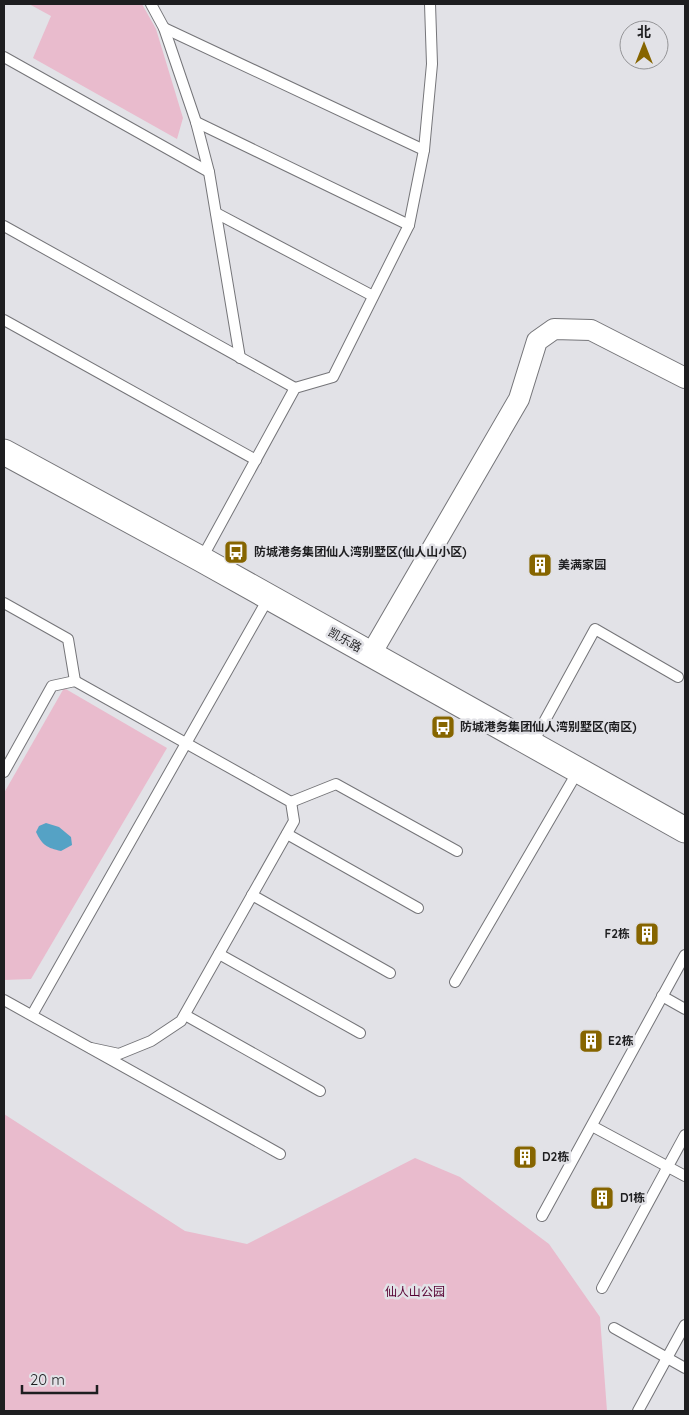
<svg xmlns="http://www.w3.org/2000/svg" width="689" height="1415" font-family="Quicksand,'Noto Sans SC',sans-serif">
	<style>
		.green { fill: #e9bbcd }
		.water { fill: #55a2c5 }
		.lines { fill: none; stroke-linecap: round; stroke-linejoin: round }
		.service-casing { stroke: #757579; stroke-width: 12 }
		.minor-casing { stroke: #757579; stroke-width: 22 }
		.tertiary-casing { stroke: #757579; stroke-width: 27 }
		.service { stroke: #fff; stroke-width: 10 }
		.minor { stroke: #fff; stroke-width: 20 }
		.tertiary { stroke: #fff; stroke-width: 25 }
		.labels { text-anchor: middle; stroke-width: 5; stroke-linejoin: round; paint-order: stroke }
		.poi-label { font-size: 12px; font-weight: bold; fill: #1e1e20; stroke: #e2e2e7; text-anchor: start }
		.street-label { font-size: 12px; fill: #1e1e20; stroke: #e2e2e7 }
		.park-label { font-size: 12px; fill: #560132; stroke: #e2e2e7 }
	</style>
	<rect width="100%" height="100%" fill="#e2e2e7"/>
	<g class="green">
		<polygon points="29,4 142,4 156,29 183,118 177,139 33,58 51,16"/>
		<polygon points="64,688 167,748 31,979 4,980 4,793"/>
		<polygon points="4,1114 185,1231 247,1244 415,1158 460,1177 549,1244 600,1317 607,1411 4,1411"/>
	</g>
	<path class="water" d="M46,823L59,827L71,837L72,845L61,851C47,848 42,845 36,832L39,826Z"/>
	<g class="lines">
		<g class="service-casing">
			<g id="service">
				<polyline points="151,4 164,28 196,122 209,172 240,358"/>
				<polyline points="164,28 424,150"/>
				<polyline points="4,57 209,172"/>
				<polyline points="196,122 409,225"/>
				<polyline points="216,213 373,296"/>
				<polyline points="4,226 295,388"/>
				<polyline points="4,320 256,460"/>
				<polyline points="202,558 295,388 333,377 409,225 424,150 432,64 430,4"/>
				<polyline points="4,603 68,639 75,681"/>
				<polyline points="532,744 595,629 678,677"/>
				<polyline points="4,772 52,686 75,681 291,802 294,821 181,1021 151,1041 119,1054 91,1048"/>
				<polyline points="291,802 336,784 457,851"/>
				<polyline points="287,834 418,908"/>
				<polyline points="252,895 390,973"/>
				<polyline points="219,954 360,1033"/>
				<polyline points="455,982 578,771"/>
				<polyline points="662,996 685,1009"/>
				<polyline points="4,1000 280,1154"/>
				<polyline points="32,1015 269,597"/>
				<polyline points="185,1015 320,1091"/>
				<polyline points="592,1126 685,1176"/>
				<polyline points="542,1216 685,955"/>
				<polyline points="602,1288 685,1135"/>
				<polyline points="614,1328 685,1368"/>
				<polyline points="638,1411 685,1325"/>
			</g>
		</g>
		<g class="minor-casing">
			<polyline id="minor" points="371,654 519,399 537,341 554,329 591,330 685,378"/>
		</g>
		<g class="tertiary-casing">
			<polyline id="tertiary" points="4,452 201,559 685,830"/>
		</g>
		<use href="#service" class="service"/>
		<use href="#minor" class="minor"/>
		<use href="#tertiary" class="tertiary"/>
	</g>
	<defs>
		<g id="bus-square" transform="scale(1.25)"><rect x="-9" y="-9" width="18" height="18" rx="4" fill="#866500" stroke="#e2e2e7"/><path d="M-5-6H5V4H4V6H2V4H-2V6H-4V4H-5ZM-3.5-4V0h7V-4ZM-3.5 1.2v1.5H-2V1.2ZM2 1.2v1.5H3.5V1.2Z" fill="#fff"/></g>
		<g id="building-square" transform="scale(1.25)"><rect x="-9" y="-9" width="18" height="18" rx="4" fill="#866500" stroke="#e2e2e7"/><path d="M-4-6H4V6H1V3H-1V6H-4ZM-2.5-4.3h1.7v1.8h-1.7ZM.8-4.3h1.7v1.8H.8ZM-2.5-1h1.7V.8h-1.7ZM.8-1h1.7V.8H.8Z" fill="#fff"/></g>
	</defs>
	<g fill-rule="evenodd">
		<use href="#bus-square" x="236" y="552"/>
		<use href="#building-square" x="540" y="565"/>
		<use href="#bus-square" x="443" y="727"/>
		<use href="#building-square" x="647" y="934"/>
		<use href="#building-square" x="591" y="1041"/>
		<use href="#building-square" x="525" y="1157"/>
		<use href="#building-square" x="602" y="1198"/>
	</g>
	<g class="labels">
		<g class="poi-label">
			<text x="254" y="556">防城港务集团仙人湾别墅区(仙人山小区)</text>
			<text x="558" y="569">美满家园</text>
			<text x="460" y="731">防城港务集团仙人湾别墅区(南区)</text>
			<text x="630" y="938" text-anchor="end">F2栋</text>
			<text x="608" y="1045">E2栋</text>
			<text x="542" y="1161">D2栋</text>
			<text x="620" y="1202">D1栋</text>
		</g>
		<g class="street-label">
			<text transform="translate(345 640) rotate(29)" y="4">凯乐路</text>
		</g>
		<g class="park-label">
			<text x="415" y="1296">仙人山公园</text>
		</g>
	</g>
	<rect width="689" height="1415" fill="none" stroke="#1e1e20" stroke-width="10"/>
	<g transform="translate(644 45)"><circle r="24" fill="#e2e2e7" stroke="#949497"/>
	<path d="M0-4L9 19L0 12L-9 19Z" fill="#866500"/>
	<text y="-8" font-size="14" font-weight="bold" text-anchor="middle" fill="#1e1e20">北</text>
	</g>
	<path d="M22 1385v8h75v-8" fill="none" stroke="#1e1e20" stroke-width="2.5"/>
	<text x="30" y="1385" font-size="15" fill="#1e1e20" stroke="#e2e2e7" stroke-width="4" paint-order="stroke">20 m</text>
</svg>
